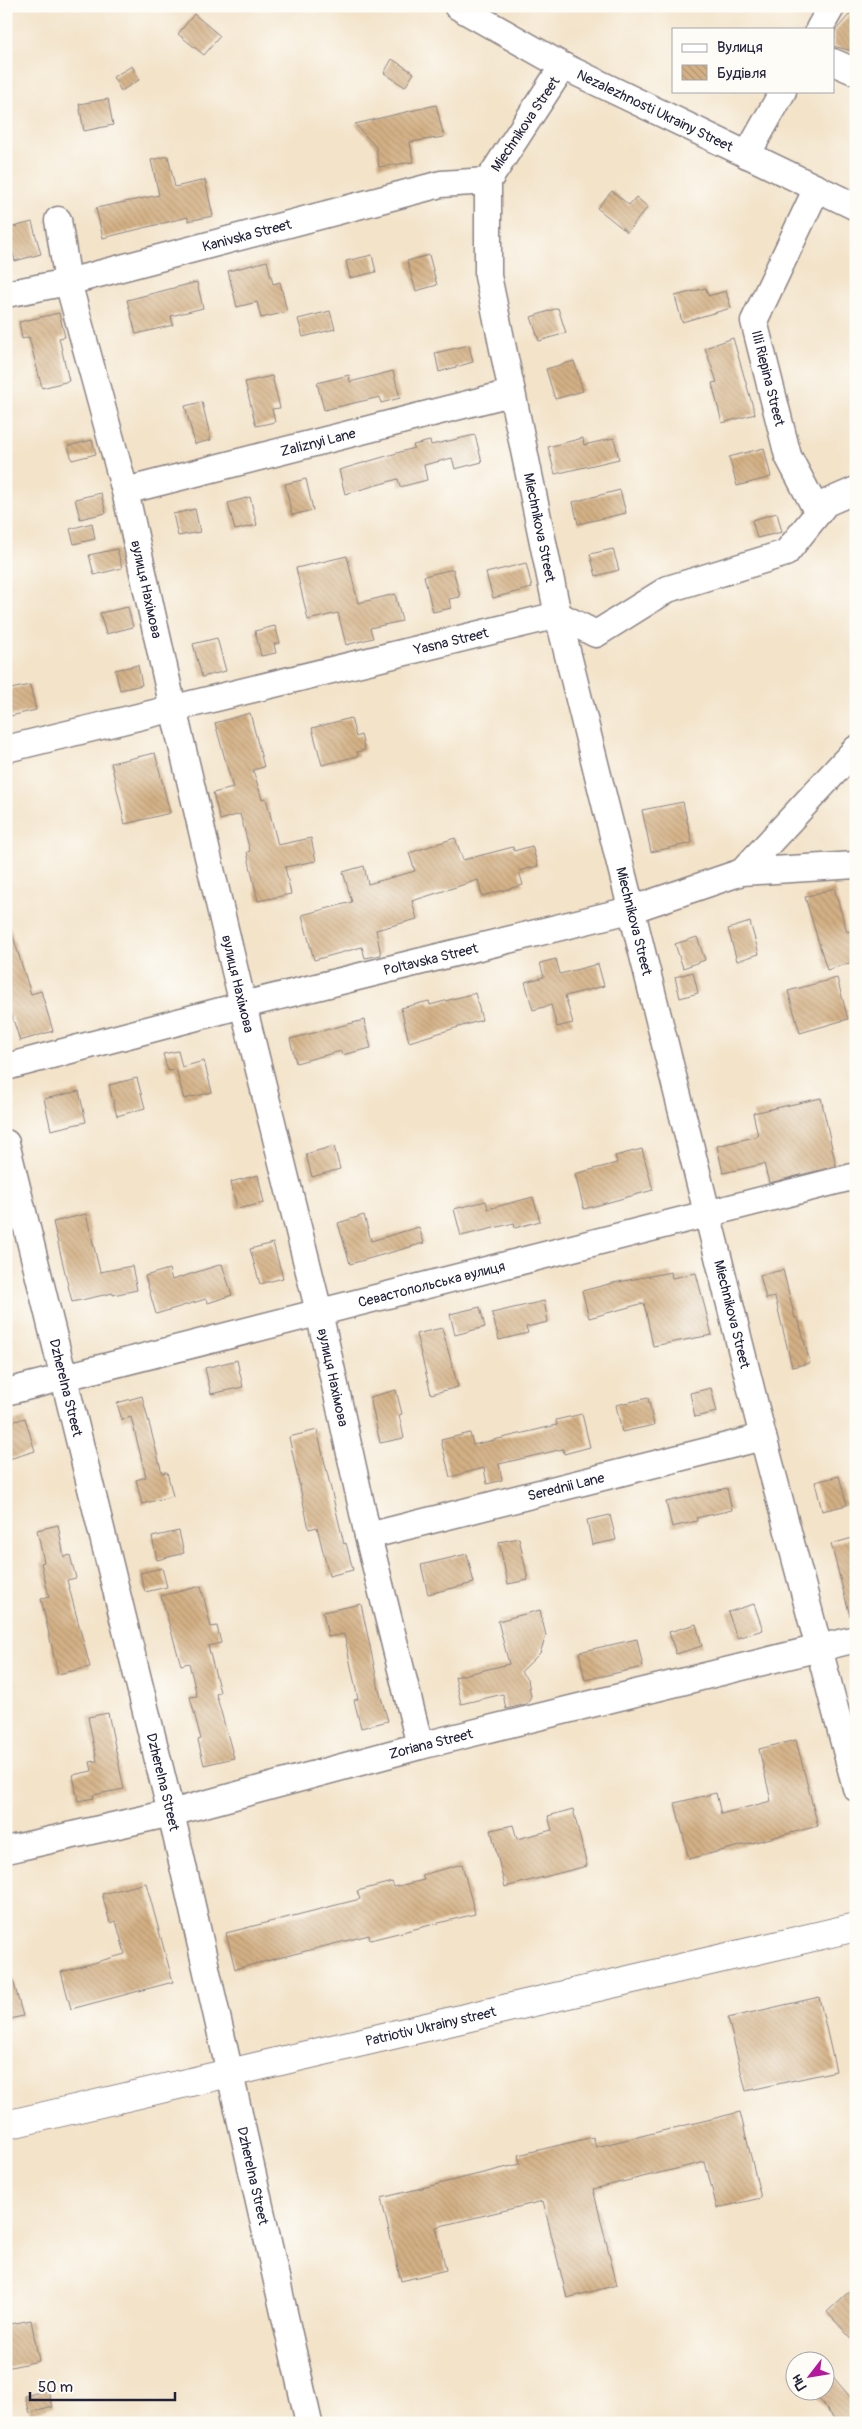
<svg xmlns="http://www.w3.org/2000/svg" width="862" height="2429" font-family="Pangolin,sans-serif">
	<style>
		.building { fill: url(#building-back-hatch) }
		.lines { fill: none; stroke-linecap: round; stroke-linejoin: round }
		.minor-casing { stroke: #8a8282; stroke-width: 29 }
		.major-casing { stroke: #8a8282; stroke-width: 30 }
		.minor { stroke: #fff; stroke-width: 26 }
		.major { stroke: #fff; stroke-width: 28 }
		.labels { text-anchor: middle; stroke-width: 4; stroke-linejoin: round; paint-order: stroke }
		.street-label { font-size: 14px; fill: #22223b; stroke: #fdfcf7 }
	</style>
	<defs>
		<pattern id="building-back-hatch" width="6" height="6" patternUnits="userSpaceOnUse" patternTransform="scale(1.25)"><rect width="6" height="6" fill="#d3b084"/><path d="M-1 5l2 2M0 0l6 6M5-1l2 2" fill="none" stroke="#b59773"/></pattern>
	</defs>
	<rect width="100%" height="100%" fill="#fdfcf7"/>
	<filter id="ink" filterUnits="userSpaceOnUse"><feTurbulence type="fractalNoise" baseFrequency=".02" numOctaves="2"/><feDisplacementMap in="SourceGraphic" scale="10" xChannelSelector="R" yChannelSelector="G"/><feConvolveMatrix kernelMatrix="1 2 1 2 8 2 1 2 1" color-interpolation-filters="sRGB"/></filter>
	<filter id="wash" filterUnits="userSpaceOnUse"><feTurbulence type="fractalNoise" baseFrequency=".0096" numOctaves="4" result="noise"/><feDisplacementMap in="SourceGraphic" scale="20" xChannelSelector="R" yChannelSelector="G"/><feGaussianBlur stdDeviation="1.12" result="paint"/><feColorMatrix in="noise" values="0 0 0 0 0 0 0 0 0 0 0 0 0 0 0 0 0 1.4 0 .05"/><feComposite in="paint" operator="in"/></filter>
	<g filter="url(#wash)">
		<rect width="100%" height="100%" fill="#f3e3c9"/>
		<g id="blocks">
			<g class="building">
				<polygon points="856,7 856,52 833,46 835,31"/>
				<polygon points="194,14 220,36 204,55 178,34"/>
				<polygon points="392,59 414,73 405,87 384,73"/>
				<polygon points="132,66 139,80 121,91 113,77"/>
				<polygon points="108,99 113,125 84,131 79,104"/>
				<polygon points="436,105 444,137 410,142 413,162 379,167 376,147 355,124"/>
				<polygon points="168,156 175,187 205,180 213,216 188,221 188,217 103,238 96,208 159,195 151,160"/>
				<polygon points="612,191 629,205 636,197 648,207 627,232 597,208"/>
				<polygon points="32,222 41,254 15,261 6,229"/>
				<polygon points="372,255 376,272 350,278 346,261"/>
				<polygon points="429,255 437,285 416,291 407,261"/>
				<polygon points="267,261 273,284 280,282 287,312 261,318 257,302 237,307 228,271"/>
				<polygon points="197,282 203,308 171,316 173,325 136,334 127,300"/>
				<polygon points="706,288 708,296 726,291 731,308 682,322 675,296"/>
				<polygon points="558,308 566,333 539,341 531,317"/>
				<polygon points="330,311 335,329 303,337 298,319"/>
				<polygon points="59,313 65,337 59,338 69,381 42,388 29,337 22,339 19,322"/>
				<polygon points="733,338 755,414 722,423 712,383 717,382 705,348"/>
				<polygon points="469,345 473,362 439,372 435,353"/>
				<polygon points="574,361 583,391 555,399 546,369"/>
				<polygon points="393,371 400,398 381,403 380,397 324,410 317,383 349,375 350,382"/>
				<polygon points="272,376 280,408 272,409 275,422 256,426 245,382"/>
				<polygon points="202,402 211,440 195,444 185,406"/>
				<polygon points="475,435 482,462 455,469 452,458 424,465 427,480 400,487 398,479 345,494 339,470 414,448 413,445 430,441 431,445"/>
				<polygon points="583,438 584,445 614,438 619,459 555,474 548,447"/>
				<polygon points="92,440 96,454 72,460 68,446"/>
				<polygon points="764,448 771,477 737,486 729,457"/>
				<polygon points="306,479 313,510 292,515 285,484"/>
				<polygon points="620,490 626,513 578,524 573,502"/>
				<polygon points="101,493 106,513 80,519 75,499"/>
				<polygon points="250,497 257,525 235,530 228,503"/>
				<polygon points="195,509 200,532 178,536 173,514"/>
				<polygon points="777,513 782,532 757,538 752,520"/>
				<polygon points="92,523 95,539 74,544 70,529"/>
				<polygon points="117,549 122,568 94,575 89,555"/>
				<polygon points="613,549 619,570 596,576 590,554"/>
				<polygon points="347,556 358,603 395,594 402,621 370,628 373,638 346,645 338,613 308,620 296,568"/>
				<polygon points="526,563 532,588 493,598 486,573"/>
				<polygon points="453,569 460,597 449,599 451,608 433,612 424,576"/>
				<polygon points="128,607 133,627 106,634 100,613"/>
				<polygon points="275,626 280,643 274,644 276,653 261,656 255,631"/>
				<polygon points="217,638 226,671 202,677 193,644"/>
				<polygon points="138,665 142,685 120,690 115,670"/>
				<polygon points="30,685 36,710 6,717 6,690"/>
				<polygon points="250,713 264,767 253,770 262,799 266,798 278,845 311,838 316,861 285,867 291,894 258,901 247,852 250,851 240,814 220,820 213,793 233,788 215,723"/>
				<polygon points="351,718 356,737 361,735 365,750 357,752 358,756 322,765 312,728"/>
				<polygon points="155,753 170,813 125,824 111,763"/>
				<polygon points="683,802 692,843 651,852 642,810"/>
				<polygon points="455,838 463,860 513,847 514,851 532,846 538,866 519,871 523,885 482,896 478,880 412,901 417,919 376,930 381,955 365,958 362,947 314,960 302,915 352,902 343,872 364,866 368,884 415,871 409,853"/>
				<polygon points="834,888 847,932 856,929 856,961 827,970 805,897"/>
				<polygon points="750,922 759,954 737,961 728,929"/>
				<polygon points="6,927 10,927 31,994 41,991 53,1031 20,1041 12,1016 6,1018"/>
				<polygon points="697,937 705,960 683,968 675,944"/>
				<polygon points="556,959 560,974 598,964 604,986 565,996 573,1023 557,1027 551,1005 533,1010 525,982 544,977 540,963"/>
				<polygon points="693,972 698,993 680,998 675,977"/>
				<polygon points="837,978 848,1019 800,1033 788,991"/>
				<polygon points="475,993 482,1020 409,1042 401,1008 429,1001 430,1005"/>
				<polygon points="364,1020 371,1048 342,1055 341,1051 296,1063 290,1039"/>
				<polygon points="178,1051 182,1067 204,1061 212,1092 184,1099 176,1069 168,1071 163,1054"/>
				<polygon points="137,1078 145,1108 117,1116 109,1085"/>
				<polygon points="79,1091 86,1122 51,1130 44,1099"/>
				<polygon points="821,1098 836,1166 769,1183 764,1164 723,1173 717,1146 758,1136 753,1113"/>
				<polygon points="334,1146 340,1169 312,1177 306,1154"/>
				<polygon points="642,1149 653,1190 584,1209 575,1174 617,1163 615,1156"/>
				<polygon points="258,1175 264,1203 237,1209 231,1182"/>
				<polygon points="533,1197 540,1221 515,1228 514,1223 461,1236 454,1209 486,1201 488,1209"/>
				<polygon points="86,1214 100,1272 132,1266 137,1290 113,1295 113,1293 72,1302 53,1222"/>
				<polygon points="364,1215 371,1241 419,1227 424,1243 350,1264 338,1223"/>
				<polygon points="273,1243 283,1278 260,1284 250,1249"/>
				<polygon points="222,1264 232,1295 208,1303 206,1299 156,1314 145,1276 169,1269 172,1280"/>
				<polygon points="783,1270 795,1318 798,1318 810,1363 792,1367 775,1297 766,1299 760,1275"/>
				<polygon points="671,1272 672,1278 696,1273 712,1335 653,1346 644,1303 589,1318 582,1291 613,1283"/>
				<polygon points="544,1301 548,1322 526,1327 528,1333 499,1340 492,1313"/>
				<polygon points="480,1307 485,1327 455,1335 450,1314"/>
				<polygon points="442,1328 458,1387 431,1394 416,1334"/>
				<polygon points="237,1360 243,1387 211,1394 205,1368"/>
				<polygon points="711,1388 717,1412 695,1417 690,1393"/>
				<polygon points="396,1390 402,1414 399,1415 404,1438 380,1443 370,1397"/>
				<polygon points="142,1396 162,1473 167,1472 173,1496 142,1504 136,1480 146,1477 131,1417 122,1420 117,1403"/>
				<polygon points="648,1398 654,1425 622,1432 616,1405"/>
				<polygon points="582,1414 590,1447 564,1454 563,1449 499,1464 502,1480 487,1484 484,1468 450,1477 441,1440 470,1433 473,1445 557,1425 556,1420"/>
				<polygon points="25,1418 35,1451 6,1460 6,1424"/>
				<polygon points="317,1430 344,1544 346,1543 353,1570 329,1576 317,1527 309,1529 289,1437"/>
				<polygon points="839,1476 847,1505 822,1511 815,1482"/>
				<polygon points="727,1488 732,1510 696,1518 697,1521 672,1527 666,1502"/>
				<polygon points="610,1515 616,1540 592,1545 587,1520"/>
				<polygon points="58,1525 64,1557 70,1555 76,1578 67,1580 90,1667 58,1674 41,1599 49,1597 41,1563 44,1562 37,1530"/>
				<polygon points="179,1531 184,1553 157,1560 152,1537"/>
				<polygon points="856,1537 856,1615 850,1616 831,1544"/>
				<polygon points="519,1538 528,1580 508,1584 499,1542"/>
				<polygon points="467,1554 474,1583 428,1594 421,1565"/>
				<polygon points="162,1568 167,1587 145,1592 140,1573"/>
				<polygon points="201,1586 211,1627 217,1626 221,1643 208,1646 220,1692 216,1694 234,1758 204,1765 198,1740 201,1739 190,1697 197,1696 189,1663 181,1665 161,1596"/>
				<polygon points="361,1604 380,1694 388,1721 361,1728 354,1700 358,1699 344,1634 328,1637 323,1612"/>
				<polygon points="754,1604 763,1630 737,1638 728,1612"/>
				<polygon points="540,1610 546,1636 540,1653 521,1672 528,1680 531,1696 527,1704 506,1709 503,1694 461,1704 455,1677 509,1664 498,1621"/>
				<polygon points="696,1624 702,1646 676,1654 669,1632"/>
				<polygon points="637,1639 643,1667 585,1680 579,1652"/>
				<polygon points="108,1713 124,1789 93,1795 94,1798 78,1801 73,1775 92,1771 90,1762 97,1761 88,1717"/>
				<polygon points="796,1740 818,1826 689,1859 675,1803 716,1793 721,1814 771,1801 759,1749"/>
				<polygon points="573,1809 587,1866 505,1887 491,1830 513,1825 517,1839 552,1830 548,1816"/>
				<polygon points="462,1864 475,1914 370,1940 369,1935 235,1969 226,1933 360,1899 357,1891 392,1882 394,1887 424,1880 422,1875"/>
				<polygon points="146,1883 173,1982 71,2009 61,1972 125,1954 116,1921 110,1923 102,1894"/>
				<polygon points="11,1973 23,2016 6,2020 6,1974"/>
				<polygon points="819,1997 836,2071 746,2091 728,2018"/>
				<polygon points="740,2112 761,2198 717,2208 705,2162 593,2189 617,2285 567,2298 543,2201 436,2227 446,2270 401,2281 381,2198 520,2164 518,2155 593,2137 596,2147"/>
				<polygon points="856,2285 856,2344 827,2312"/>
				<polygon points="31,2320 39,2361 6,2368 6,2325"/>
				<polygon points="824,2366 856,2404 856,2423 838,2423 812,2392 824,2392"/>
				<polygon points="48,2390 53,2407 30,2413 25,2396"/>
			</g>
		</g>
	</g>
	<g filter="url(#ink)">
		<use href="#blocks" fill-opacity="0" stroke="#8a8282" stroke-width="1"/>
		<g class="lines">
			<g class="minor-casing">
				<g id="minor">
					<path id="s1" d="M457,6L563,66L856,207"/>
					<polyline points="819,29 832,6"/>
					<polyline points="833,62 856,72"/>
					<path id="s2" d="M563,66L488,181V276L558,615L763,1437L856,1788"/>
					<polyline points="747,155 783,91"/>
					<path id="s3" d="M817,188L754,321L788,456L818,513"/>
					<path id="s4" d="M58,220L68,282L125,491L173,708L243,1005L319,1312L368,1536L420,1746"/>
					<path id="s5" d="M6,294L68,282L441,184L488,181"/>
					<path id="s6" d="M125,491L511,393"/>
					<path id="s7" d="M6,749L558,615L596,634L668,589L786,553L826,503L856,490"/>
					<polyline points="742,872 856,749"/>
					<path id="s8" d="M6,1067L243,1005L630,910L742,872L856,865"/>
					<path id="s9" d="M6,1143L171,1813L309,2423"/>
					<path id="s10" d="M6,1392L856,1176"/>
					<path id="s11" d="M368,1536L763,1437"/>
					<path id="s12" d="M6,1850L171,1813L420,1746L856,1639"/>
				</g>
			</g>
			<g class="major-casing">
				<g id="major">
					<path id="s13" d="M6,2125L856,1927"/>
				</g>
			</g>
			<use href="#minor" class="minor"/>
			<use href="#major" class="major"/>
		</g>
	</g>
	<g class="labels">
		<g class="street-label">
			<text dy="5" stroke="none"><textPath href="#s1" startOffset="224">Nezalezhnosti Ukrainy Street</textPath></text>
			<text transform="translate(525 124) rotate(-56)" y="5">Miechnikova Street</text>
			<text dy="5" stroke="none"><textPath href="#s5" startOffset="248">Kanivska Street</textPath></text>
			<text dy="5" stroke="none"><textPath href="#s3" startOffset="206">Illi Riepina Street</textPath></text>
			<text dy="5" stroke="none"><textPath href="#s6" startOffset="199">Zaliznyi Lane</textPath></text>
			<text dy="5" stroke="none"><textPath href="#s2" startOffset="489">Miechnikova Street</textPath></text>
			<text dy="5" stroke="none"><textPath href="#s4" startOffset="380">вулиця Нахімова</textPath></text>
			<text dy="5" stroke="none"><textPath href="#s7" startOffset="458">Yasna Street</textPath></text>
			<text dy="5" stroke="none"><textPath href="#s2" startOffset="894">Miechnikova Street</textPath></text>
			<text dy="5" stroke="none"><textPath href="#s8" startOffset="438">Poltavska Street</textPath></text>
			<text dy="5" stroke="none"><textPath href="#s4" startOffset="785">вулиця Нахімова</textPath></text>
			<text dy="5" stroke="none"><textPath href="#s10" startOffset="439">Севастопольська вулиця</textPath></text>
			<text dy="5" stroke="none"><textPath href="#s2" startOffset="1299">Miechnikova Street</textPath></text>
			<text dy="5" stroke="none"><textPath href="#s4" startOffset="1190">вулиця Нахімова</textPath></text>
			<text dy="5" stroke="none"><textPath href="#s9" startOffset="252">Dzherelna Street</textPath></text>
			<text dy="5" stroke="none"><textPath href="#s11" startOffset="204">Serednii Lane</textPath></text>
			<text dy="5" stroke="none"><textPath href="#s12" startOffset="438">Zoriana Street</textPath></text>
			<text dy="5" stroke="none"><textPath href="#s9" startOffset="658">Dzherelna Street</textPath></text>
			<text dy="5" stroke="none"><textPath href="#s13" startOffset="436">Patriotiv Ukrainy street</textPath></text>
			<text dy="5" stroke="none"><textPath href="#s9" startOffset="1062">Dzherelna Street</textPath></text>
		</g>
	</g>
	<rect width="862" height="2429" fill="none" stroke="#fdfcf7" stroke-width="25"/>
	<rect x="672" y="28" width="162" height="65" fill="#fdfcf7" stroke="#a5a5ac"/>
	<rect x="682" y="44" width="25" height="8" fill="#ffffff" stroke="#a5a5ac"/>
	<text x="717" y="52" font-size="15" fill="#22223b">Вулиця</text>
	<rect x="682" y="65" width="25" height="15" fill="url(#building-back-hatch)" stroke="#a5a5ac"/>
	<text x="717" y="78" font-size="15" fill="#22223b">Будівля</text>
	<g transform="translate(810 2376) rotate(239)"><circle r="24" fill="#fdfcf7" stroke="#a5a5ac"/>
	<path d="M0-4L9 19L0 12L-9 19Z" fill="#b5179e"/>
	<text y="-8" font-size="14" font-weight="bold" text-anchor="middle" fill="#22223b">Пн</text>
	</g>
	<path d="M30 2392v8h145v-8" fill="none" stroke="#22223b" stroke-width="2.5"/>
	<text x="38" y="2392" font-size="15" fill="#22223b" stroke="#fdfcf7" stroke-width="4" paint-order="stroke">50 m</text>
</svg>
